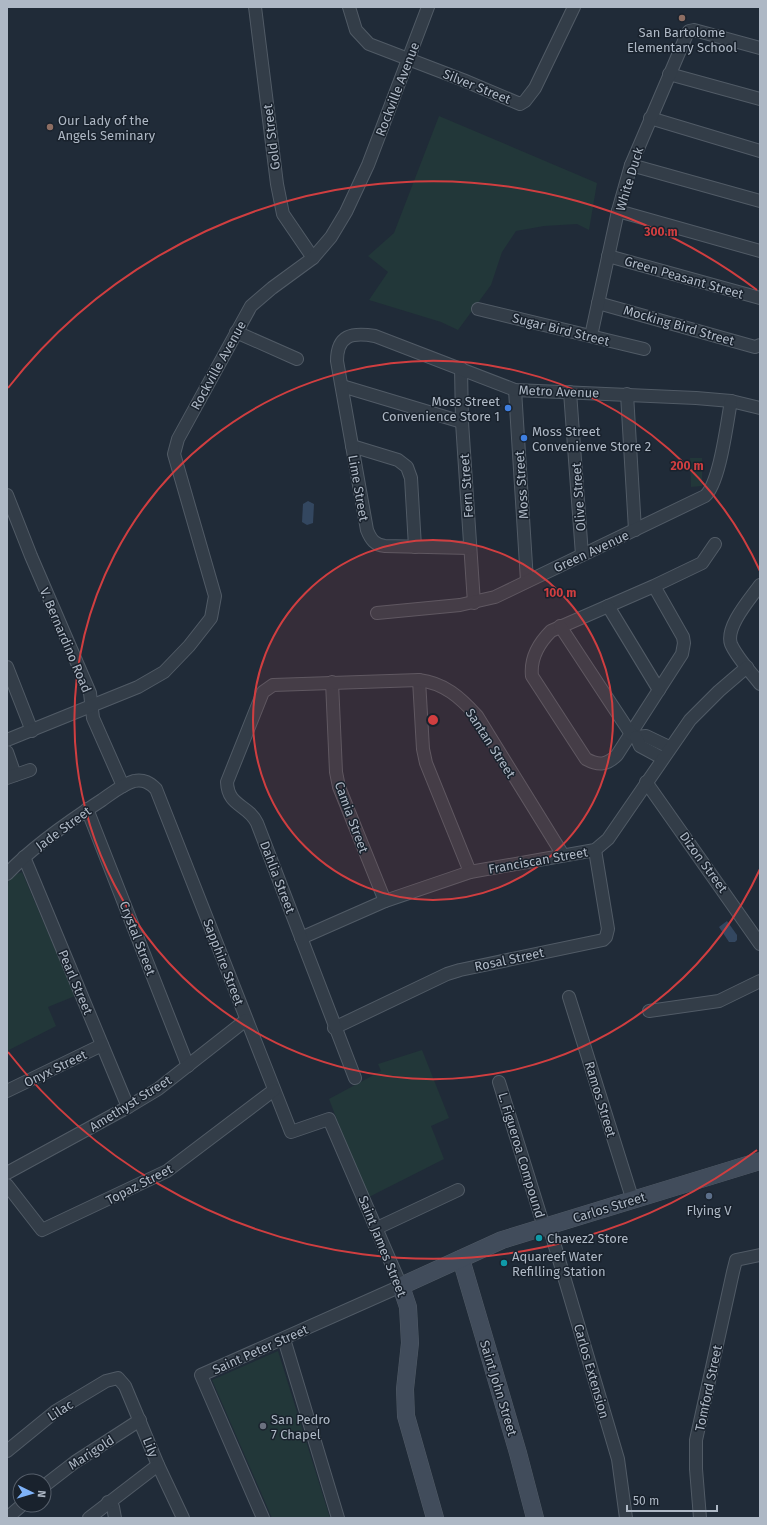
<svg xmlns="http://www.w3.org/2000/svg" width="767" height="1525" font-family="'Fira Sans',sans-serif">
	<style>
		.green { fill: #223739 }
		.water { fill: #334760 }
		.lines { fill: none; stroke-linecap: round; stroke-linejoin: round }
		.street-casing { stroke: #515b66; stroke-width: 14 }
		.secondary-casing { stroke: #515b66; stroke-width: 18 }
		.street { stroke: #333d48; stroke-width: 12 }
		.secondary { stroke: #414c5b; stroke-width: 17 }
		.ring { fill: none; stroke: #d03e40; stroke-width: 2 }
		.education-dot { fill: #8d6e63; stroke: #19222d; stroke-width: 1.5 }
		.shop-dot { fill: #3f7fe0; stroke: #19222d; stroke-width: 1.5 }
		.service-dot { fill: #5c6f8a; stroke: #19222d; stroke-width: 1.5 }
		.culture-dot { fill: #0f9aa8; stroke: #19222d; stroke-width: 1.5 }
		.worship-dot { fill: #6b7280; stroke: #19222d; stroke-width: 1.5 }
		.labels { text-anchor: middle; stroke-width: 3; stroke-linejoin: round; paint-order: stroke }
		.poi-label { font-size: 13px; fill: #aeb8c5; stroke: #19222d; text-anchor: start }
		.street-label { font-size: 13px; fill: #aeb8c5; stroke: #19222d }
		.centre { fill: #d03e40; stroke: #19222d; stroke-width: 2 }
		.ring-label { font-size: 12px; text-anchor: middle; font-weight: bold; fill: #d03e40; stroke: #19222d; stroke-width: 3; stroke-linejoin: round; paint-order: stroke }
	</style>
	<rect width="100%" height="100%" fill="#202b38"/>
	<g class="green">
		<polygon points="439,116 597,183 589,230 577,224 544,226 516,231 502,252 491,285 458,330 441,322 369,300 388,272 368,256 394,233"/>
		<polygon points="690,458 702,458 702,486 691,487"/>
		<polygon points="22,872 75,996 48,1007 56,1026 7,1051 7,895 9,877"/>
		<polygon points="422,1050 449,1118 431,1126 444,1159 367,1198 329,1099 381,1071 378,1064"/>
		<polygon points="278,1351 330,1518 272,1518 212,1380"/>
	</g>
	<g class="water">
		<polygon points="308,501 314,504 313,523 307,525 302,522 303,504"/>
		<polygon points="727,921 737,935 737,940 735,942 729,942 719,927"/>
	</g>
	<g class="lines">
		<g class="street-casing">
			<g id="street">
				<polyline points="255,7 277,184 283,214 313,258"/>
				<polyline points="349,7 356,30 369,44 463,80 520,104 525,101 535,88 574,7"/>
				<polyline points="669,74 760,99"/>
				<polyline points="650,118 760,151"/>
				<polyline points="631,165 760,201"/>
				<polyline points="618,211 760,251"/>
				<polyline points="608,256 760,298"/>
				<polyline points="598,303 755,347 760,345"/>
				<polyline points="478,309 644,349"/>
				<polyline points="236,332 297,359"/>
				<polyline points="591,336 618,211 631,165 687,34 689,31 694,30 760,48"/>
				<polyline points="461,368 462,422 474,603"/>
				<polyline points="342,386 462,422"/>
				<polyline points="515,390 527,581"/>
				<polyline points="570,392 582,555"/>
				<polyline points="627,394 635,530"/>
				<polyline points="352,446 398,460 407,467 411,478 415,547"/>
				<polyline points="7,495 31,556 90,693 93,718 123,786"/>
				<path d="M470,548L385,546C375,545 371,540 367,530L337,361C337,335 352,332 375,336L515,390L696,398L731,401L760,408"/>
				<path d="M760,585C750,599 725,627 731,644C737,658 751,672 760,684"/>
				<path d="M654,586L683,637L684,643L682,654L617,755C607,765 599,766 586,759L532,676C530,658 538,644 551,631L654,586L702,563L715,544"/>
				<polyline points="608,606 659,690"/>
				<path d="M377,613L460,605L495,597L705,496C720,483 727,422 731,401"/>
				<polyline points="560,626 631,734 636,737 646,736 669,747"/>
				<polyline points="7,667 32,731"/>
				<polyline points="419,680 423,749 426,763 470,872"/>
				<polyline points="332,682 336,772 339,787 385,901"/>
				<polyline points="636,737 640,746 662,758"/>
				<polyline points="7,740 138,687 164,672 189,646 211,618 215,596 174,454 178,439 251,306 272,288 313,258 331,237 346,212 368,165 428,7"/>
				<polyline points="7,752 15,775"/>
				<polyline points="7,778 30,770"/>
				<polyline points="646,782 760,944"/>
				<polyline points="87,809 188,1066"/>
				<polyline points="24,857 128,1107"/>
				<path d="M7,874C32,847 71,820 102,800C112,793 123,784 134,781C144,779 150,783 156,789L291,1132L329,1119L401,1286L201,1375L263,1518"/>
				<polyline points="301,938 385,901 470,872 595,850 608,839 690,720 719,691 747,667"/>
				<polyline points="569,997 633,1201"/>
				<polyline points="649,1011 719,1001 760,981"/>
				<polyline points="334,1028 447,974 460,970 603,940 606,937 608,929 595,850"/>
				<path d="M355,1078L257,823C248,804 228,807 227,782L263,692L273,685L419,680C444,683 460,697 477,716L563,855"/>
				<polyline points="499,1082 544,1227"/>
				<polyline points="7,1091 102,1045"/>
				<polyline points="7,1173 128,1107 158,1089 246,1020"/>
				<polyline points="7,1185 42,1230 167,1171 274,1090"/>
				<polyline points="549,1226 618,1459 626,1518"/>
				<polyline points="377,1228 458,1190"/>
				<polyline points="284,1339 338,1518"/>
				<polyline points="7,1451 56,1411 106,1381 118,1378 125,1386 158,1465 183,1518"/>
				<polyline points="44,1486 75,1462 140,1420"/>
				<polyline points="108,1502 113,1507 115,1518"/>
				<polyline points="7,1518 22,1505"/>
				<polyline points="89,1518 158,1465"/>
				<polyline points="700,1518 696,1469 696,1440 733,1272 736,1260 760,1255"/>
			</g>
		</g>
		<g class="secondary-casing">
			<g id="secondary">
				<polyline points="461,1259 518,1453 535,1518"/>
				<polyline points="435,1518 406,1416 405,1389 410,1343 408,1307 401,1286 502,1240 760,1161"/>
			</g>
		</g>
		<use href="#street" class="street"/>
		<use href="#secondary" class="secondary"/>
	</g>
	<circle cx="433" cy="720" r="180" fill="#d03e40" fill-opacity=".12"/>
	<g class="ring">
		<circle cx="433" cy="720" r="180"/>
		<path d="M760 869A359 359 0 1 1 760 571"/>
		<path d="M757 1150A539 539 0 0 1 8 1052M8 388A539 539 0 0 1 757 290"/>
	</g>
	<g class="education-dot">
		<circle cx="682" cy="18" r="4"/>
		<circle cx="50" cy="127" r="4"/>
	</g>
	<g class="shop-dot">
		<circle cx="508" cy="408" r="4"/>
		<circle cx="524" cy="438" r="4"/>
	</g>
	<circle class="service-dot" cx="709" cy="1196" r="4"/>
	<g class="culture-dot">
		<circle cx="539" cy="1238" r="4"/>
		<circle cx="504" cy="1263" r="4"/>
	</g>
	<circle class="worship-dot" cx="263" cy="1426" r="4"/>
	<g class="labels">
		<g class="poi-label">
			<text x="682" y="37" text-anchor="middle">San Bartolome<tspan x="682" dy="15">Elementary School</tspan></text>
			<text x="58" y="125">Our Lady of the<tspan x="58" dy="15">Angels Seminary</tspan></text>
			<text x="500" y="406" text-anchor="end">Moss Street<tspan x="500" dy="15">Convenience Store 1</tspan></text>
			<text x="532" y="436">Moss Street<tspan x="532" dy="15">Convenienve Store 2</tspan></text>
			<text x="709" y="1215" text-anchor="middle">Flying V</text>
			<text x="547" y="1243">Chavez2 Store</text>
			<text x="512" y="1261">Aquareef Water<tspan x="512" dy="15">Refilling Station</tspan></text>
			<text x="271" y="1424">San Pedro<tspan x="271" dy="15">7 Chapel</tspan></text>
		</g>
		<g class="street-label">
			<text transform="translate(477 86) rotate(22)" y="5">Silver Street</text>
			<text transform="translate(397 89) rotate(-69)" y="5">Rockville Avenue</text>
			<text transform="translate(271 137) rotate(-97)" y="5">Gold Street</text>
			<text transform="translate(629 179) rotate(-73)" y="5">White Duck</text>
			<text transform="translate(684 277) rotate(16)" y="5">Green Peasant Street</text>
			<text transform="translate(679 325) rotate(16)" y="5">Mocking Bird Street</text>
			<text transform="translate(561 329) rotate(14)" y="5">Sugar Bird Street</text>
			<text transform="translate(218 365) rotate(-61)" y="5">Rockville Avenue</text>
			<text transform="translate(559 391) rotate(2)" y="5">Metro Avenue</text>
			<text transform="translate(521 485) rotate(-94)" y="5">Moss Street</text>
			<text transform="translate(466 486) rotate(-94)" y="5">Fern Street</text>
			<text transform="translate(359 488) rotate(80)" y="5">Lime Street</text>
			<text transform="translate(578 497) rotate(-94)" y="5">Olive Street</text>
			<text transform="translate(591 551) rotate(-25)" y="5">Green Avenue</text>
			<text transform="translate(66 640) rotate(67)" y="5">V. Bernardino Road</text>
			<text transform="translate(491 743) rotate(57)" y="5">Santan Street</text>
			<text transform="translate(352 817) rotate(70)" y="5">Camia Street</text>
			<text transform="translate(63 828) rotate(-36)" y="5">Jade Street</text>
			<text transform="translate(538 860) rotate(-10)" y="5">Franciscan Street</text>
			<text transform="translate(704 862) rotate(54)" y="5">Dizon Street</text>
			<text transform="translate(278 877) rotate(69)" y="5">Dahlia Street</text>
			<text transform="translate(138 938) rotate(69)" y="5">Crystal Street</text>
			<text transform="translate(509 959) rotate(-12)" y="5">Rosal Street</text>
			<text transform="translate(224 962) rotate(69)" y="5">Sapphire Street</text>
			<text transform="translate(76 982) rotate(67)" y="5">Pearl Street</text>
			<text transform="translate(55 1068) rotate(-26)" y="5">Onyx Street</text>
			<text transform="translate(601 1099) rotate(73)" y="5">Ramos Street</text>
			<text transform="translate(130 1103) rotate(-32)" y="5">Amethyst Street</text>
			<text transform="translate(522 1155) rotate(73)" y="5">L. Figueroa Compound</text>
			<text transform="translate(139 1184) rotate(-27)" y="5">Topaz Street</text>
			<text transform="translate(609 1207) rotate(-17)" y="5">Carlos Street</text>
			<text transform="translate(383 1246) rotate(68)" y="5">Saint James Street</text>
			<text transform="translate(260 1349) rotate(-24)" y="5">Saint Peter Street</text>
			<text transform="translate(592 1371) rotate(74)" y="5">Carlos Extension</text>
			<text transform="translate(499 1388) rotate(73)" y="5">Saint John Street</text>
			<text transform="translate(708 1388) rotate(-78)" y="5">Tomford Street</text>
			<text transform="translate(60 1410) rotate(-33)" y="5">Lilac</text>
			<text transform="translate(151 1447) rotate(68)" y="5">Lily</text>
			<text transform="translate(91 1452) rotate(-33)" y="5">Marigold</text>
		</g>
	</g>
	<circle cx="433" cy="720" r="6" class="centre"/>
	<g class="ring-label">
		<text x="661" y="236">300 m</text>
		<text x="687" y="470">200 m</text>
		<text x="560" y="597">100 m</text>
	</g>
	<rect width="767" height="1525" fill="none" stroke="#aeb8c5" stroke-width="16"/>
	<g transform="translate(32 1493) rotate(95)"><circle r="19" fill="#19222d" stroke="#555e6a"/>
	<path d="M0-3L7 15L0 10L-7 15Z" fill="#7fb3f9"/>
	<text y="-6" font-size="11" font-weight="bold" text-anchor="middle" fill="#aeb8c5">N</text>
	</g>
	<path d="M627 1505v6h90v-6" fill="none" stroke="#aeb8c5" stroke-width="2"/>
	<text x="633" y="1505" font-size="12" fill="#aeb8c5" stroke="#19222d" stroke-width="3" paint-order="stroke">50 m</text>
</svg>
